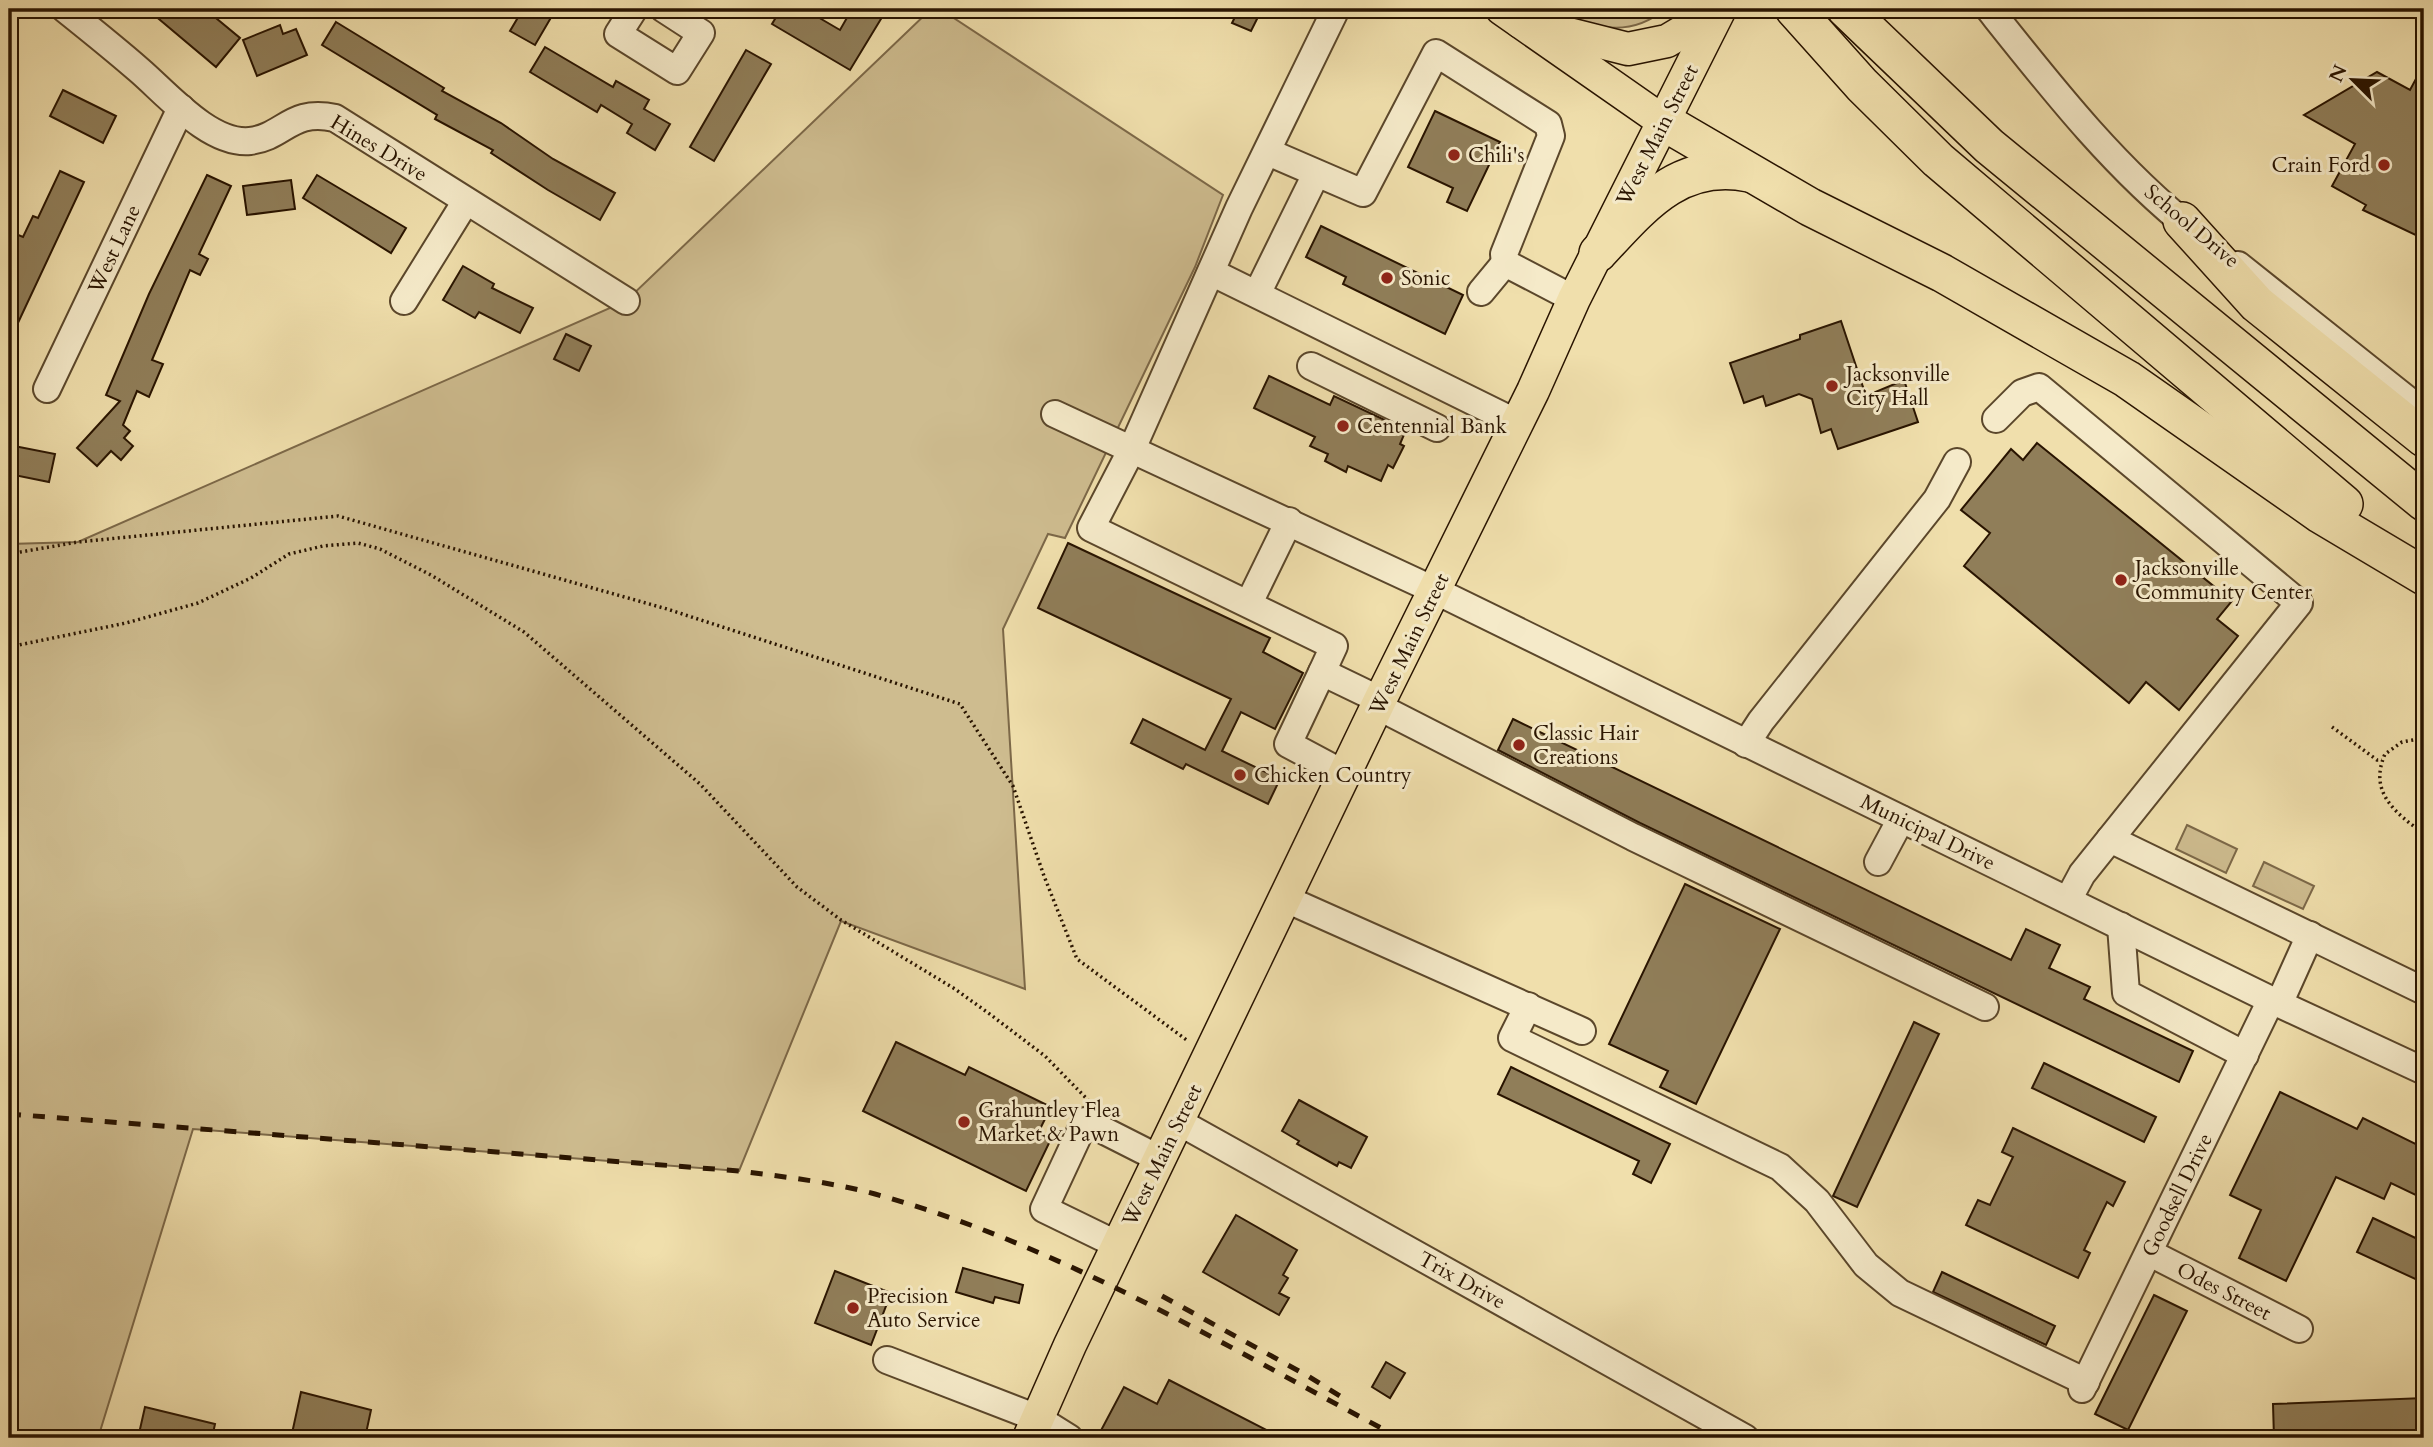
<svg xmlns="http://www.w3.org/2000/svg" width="2433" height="1447" font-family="Cardo,serif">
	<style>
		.green { fill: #cebc8f; stroke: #7c6848; stroke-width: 2 }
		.building { fill: #907e59; stroke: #291400; stroke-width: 2 }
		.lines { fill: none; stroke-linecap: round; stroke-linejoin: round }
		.minor-casing { stroke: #5b472b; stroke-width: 30 }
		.major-casing { stroke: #291400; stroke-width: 35 }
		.highway-casing { stroke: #291400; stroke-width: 40 }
		.path { stroke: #291400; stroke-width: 3.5; stroke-dasharray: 2 3.5; stroke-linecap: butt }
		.minor { stroke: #f5eac9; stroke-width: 26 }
		.major { stroke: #f0dfac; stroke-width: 32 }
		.highway { stroke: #f0dfac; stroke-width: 37 }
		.rail { stroke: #291400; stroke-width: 5; stroke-dasharray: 12 12; stroke-linecap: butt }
		.poi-dot { fill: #8f2418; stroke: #f5eac9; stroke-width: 2.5 }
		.labels { text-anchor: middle; stroke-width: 6; stroke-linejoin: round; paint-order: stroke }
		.street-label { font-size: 21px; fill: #291400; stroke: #f5eac9 }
		.poi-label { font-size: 21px; fill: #291400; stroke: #f5eac9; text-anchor: start }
	</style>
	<rect width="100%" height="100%" fill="#f0dfac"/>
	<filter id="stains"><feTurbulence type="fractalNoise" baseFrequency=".00286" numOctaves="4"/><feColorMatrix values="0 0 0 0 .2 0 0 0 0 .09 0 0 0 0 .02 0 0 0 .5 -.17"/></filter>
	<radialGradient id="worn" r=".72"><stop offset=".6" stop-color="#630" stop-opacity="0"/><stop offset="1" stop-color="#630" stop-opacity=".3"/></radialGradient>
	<g class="green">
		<polygon points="931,9 940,9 1223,195 1195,267 1065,538 1048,534 1003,629 1025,989 841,921 739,1171 193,1129 98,1438 9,1438 9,544 78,542 626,301"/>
		<path d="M1557,9H1665C1632,37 1593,30 1557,9Z"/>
		<polygon points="2187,825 2237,849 2226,873 2176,849"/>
		<polygon points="2264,862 2314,886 2303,909 2253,886"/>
	</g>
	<g class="building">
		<polygon points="147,9 205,9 240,38 216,67"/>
		<polygon points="523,9 556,9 535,45 510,31"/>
		<polygon points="781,9 804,9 840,30 852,9 887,9 850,70 772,24"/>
		<polygon points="1239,9 1262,9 1251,31 1232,23"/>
		<polygon points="336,22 444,88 442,91 501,123 553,159 615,193 600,220 548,190 491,153 493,150 435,119 437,115 322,45"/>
		<polygon points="280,25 283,34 296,29 307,55 257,76 243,40"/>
		<polygon points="545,47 613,87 616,81 649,100 644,109 670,124 655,150 627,133 632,124 601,105 597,112 530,72"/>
		<polygon points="746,50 771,64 714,161 690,147"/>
		<polygon points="2424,64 2424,239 2363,210 2366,205 2332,186 2355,144 2304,115 2377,72 2410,90"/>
		<polygon points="63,90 116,116 103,143 50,116"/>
		<polygon points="1435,111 1500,142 1467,211 1447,202 1453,188 1408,167"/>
		<polygon points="60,171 84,182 9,342 9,249 16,234 23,237 33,216 38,218"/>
		<polygon points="207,175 231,186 199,254 208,259 200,275 190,270 152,360 163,364 149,397 137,391 123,425 130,431 124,438 133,446 121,460 111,451 97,466 77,448 120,401 106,395 149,294"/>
		<polygon points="317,175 406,228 391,253 303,198"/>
		<polygon points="291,180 295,209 247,215 243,186"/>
		<polygon points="1321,226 1463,295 1445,334 1343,284 1346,277 1306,257"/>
		<polygon points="463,266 494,284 492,288 533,308 520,333 479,312 475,318 443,300"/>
		<polygon points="1841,321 1866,396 1904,380 1918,422 1838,449 1831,429 1821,433 1812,399 1799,394 1766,406 1763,396 1744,403 1730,363 1800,339 1800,335"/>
		<polygon points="566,334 591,346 579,371 554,359"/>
		<polygon points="1269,376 1330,405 1334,396 1406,430 1400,444 1404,446 1393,468 1388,465 1381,481 1348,466 1346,472 1325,461 1328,454 1310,446 1315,437 1254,408"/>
		<polygon points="2037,443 2232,601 2217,619 2238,636 2179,710 2146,682 2129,703 1964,566 1990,533 1961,510 2011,449 2023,460"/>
		<polygon points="9,445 55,454 49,482 9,474"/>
		<polygon points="1068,543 1270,638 1263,652 1303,673 1275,729 1241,712 1222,751 1280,779 1268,804 1186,764 1183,769 1131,743 1143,719 1205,750 1231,699 1038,608"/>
		<polygon points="1513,719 2011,960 2026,929 2060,945 2049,968 2090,987 2084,999 2193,1051 2179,1082 1640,823 1498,750"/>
		<polygon points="1685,884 1780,929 1696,1104 1660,1087 1668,1071 1609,1044"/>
		<polygon points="1914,1022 1939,1034 1857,1207 1833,1196"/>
		<polygon points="896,1042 965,1075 969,1067 1051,1107 1038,1133 1051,1139 1026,1191 863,1111"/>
		<polygon points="2044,1063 2156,1117 2144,1142 2032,1088"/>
		<polygon points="1511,1067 1670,1144 1651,1183 1633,1174 1639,1161 1498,1094"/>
		<polygon points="2280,1092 2357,1129 2363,1118 2424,1148 2424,1199 2391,1183 2384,1199 2336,1177 2286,1281 2239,1258 2261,1210 2230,1195"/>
		<polygon points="1299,1100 1367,1137 1351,1168 1339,1162 1337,1166 1297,1144 1299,1141 1282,1131"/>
		<polygon points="2013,1128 2125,1182 2113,1206 2107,1202 2084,1250 2090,1253 2078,1278 1966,1225 1978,1200 1990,1205 2013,1157 2002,1152"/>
		<polygon points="1236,1215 1297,1250 1283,1275 1288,1278 1279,1293 1289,1298 1279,1315 1203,1272"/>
		<polygon points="2373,1218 2424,1242 2424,1283 2357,1252"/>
		<polygon points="963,1268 1023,1285 1019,1303 995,1297 993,1303 956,1292"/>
		<polygon points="835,1271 891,1293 871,1345 815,1323"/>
		<polygon points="1942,1272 2055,1326 2046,1345 1933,1292"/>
		<polygon points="2154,1295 2187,1311 2128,1430 2095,1414"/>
		<polygon points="1386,1362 1405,1373 1390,1398 1372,1387"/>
		<polygon points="1169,1380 1282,1438 1097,1438 1124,1387 1157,1404"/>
		<polygon points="301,1392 371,1410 365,1438 291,1438"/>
		<polygon points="2424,1398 2424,1438 2274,1438 2273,1404"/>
		<polygon points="145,1407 215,1424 212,1438 138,1438"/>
	</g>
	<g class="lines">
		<g class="minor-casing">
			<g id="minor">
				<path d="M65,9C90,29 115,49 139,70C167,94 210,145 250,141C284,137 291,108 335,118L626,301"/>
				<polyline points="634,9 618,34 677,71 701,33 664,9"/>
				<path d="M1989,9C2051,87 2115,169 2194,231"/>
				<polyline points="1268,152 1363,193 1436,53 1548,124 1551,136 1504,254 1505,263 1574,299"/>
				<polyline points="2238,265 2424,413"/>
				<polyline points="1211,272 1517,423"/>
				<polyline points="1481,292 1505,263"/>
				<polyline points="1257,294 1316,174"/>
				<polyline points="404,301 466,201"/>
				<polyline points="1311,366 1437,428"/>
				<polyline points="47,389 181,108"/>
				<polyline points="1055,414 1434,590 2271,1000 2424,1071"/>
				<polyline points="1996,419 2022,393 2039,387 2299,603 2082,874 2068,900"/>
				<polyline points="1249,603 1289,521"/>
				<polyline points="1322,672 1334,646 1091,528 1132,449 1239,208 1336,9"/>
				<polyline points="1379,707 1633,837 1985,1007"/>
				<polyline points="1746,744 1761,721 1937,499 1957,462"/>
				<polyline points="1346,775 1288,744 1322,672 1380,700"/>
				<polyline points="2110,839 2424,991"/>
				<polyline points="1878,862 1901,819"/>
				<polyline points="1286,899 1582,1031"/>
				<polyline points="2121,926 2126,993 2245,1055"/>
				<polyline points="2279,1004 2310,935"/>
				<polyline points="1528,1006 1512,1038 1780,1167 1817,1201 1866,1265 1900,1293 2086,1382"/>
				<polyline points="1179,1122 1745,1438"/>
				<polyline points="1118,1245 1044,1209 1085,1121 1160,1159"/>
				<polyline points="2150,1253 2299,1329"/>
				<polyline points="887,1360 1037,1418 1069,1438"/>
				<polyline points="2082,1389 2271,1000"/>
			</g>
		</g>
		<g class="major-casing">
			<g id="major">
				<polyline points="1502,9 1664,122"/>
				<polyline points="1521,22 1628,49 1667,41 1719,10"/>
				<polyline points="1029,1438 1070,1345 1380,700 1533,391 1574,299 1720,9"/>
			</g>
		</g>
		<g class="highway-casing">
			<g id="highway">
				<polyline points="1794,9 1862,85 1938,160 2344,504"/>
				<polyline points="1846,9 1989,146 2424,502"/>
				<polyline points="1664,122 1810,207 1942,273 2127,379 2320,514 2424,576"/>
				<polyline points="2182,221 2257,304 2424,438"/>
				<path d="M1598,253C1642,206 1679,159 1749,173"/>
			</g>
		</g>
		<g class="path">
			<polyline points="9,554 78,542 338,516 667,609 960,704 1013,786 1044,876 1077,959 1188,1041"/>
			<polyline points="9,647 126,623 198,603 251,578 289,554 323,546 358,543 380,549 431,575 524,632 700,784 797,887 841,920 955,989 991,1015 1045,1056 1088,1100"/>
			<polyline points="2332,727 2377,760 2382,760"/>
			<path d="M2424,738L2402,742L2385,754C2368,793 2396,813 2424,834"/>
		</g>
		<use href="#minor" class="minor"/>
		<use href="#major" class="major"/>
		<use href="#highway" class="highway"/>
		<g class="rail">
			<path d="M9,1114L739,1171C785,1177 831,1182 875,1194C1061,1245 1230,1349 1400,1438"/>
			<polyline points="1162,1296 1308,1376 1343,1398"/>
		</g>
	</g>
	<g class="poi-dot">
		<circle cx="1454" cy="155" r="7"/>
		<circle cx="2384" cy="165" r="7"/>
		<circle cx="1387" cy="278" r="7"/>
		<circle cx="1832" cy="386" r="7"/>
		<circle cx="1343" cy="426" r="7"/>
		<circle cx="2121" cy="580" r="7"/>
		<circle cx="1519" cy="745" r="7"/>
		<circle cx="1240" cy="775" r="7"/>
		<circle cx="964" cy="1122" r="7"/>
		<circle cx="853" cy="1308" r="7"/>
	</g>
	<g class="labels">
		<g class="street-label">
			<text transform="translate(1657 135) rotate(-63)" y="7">West Main Street</text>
			<text transform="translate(379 148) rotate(31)" y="7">Hines Drive</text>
			<text transform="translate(2192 226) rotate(40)" y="7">School Drive</text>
			<text transform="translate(114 249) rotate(-65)" y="7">West Lane</text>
			<text transform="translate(1409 644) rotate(-64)" y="7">West Main Street</text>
			<text transform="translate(1928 832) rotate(26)" y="7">Municipal Drive</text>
			<text transform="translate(1162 1155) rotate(-64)" y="7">West Main Street</text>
			<text transform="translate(2177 1195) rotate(-64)" y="7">Goodsell Drive</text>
			<text transform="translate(1462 1280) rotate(29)" y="7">Trix Drive</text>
			<text transform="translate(2224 1291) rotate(27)" y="7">Odes Street</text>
		</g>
		<g class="poi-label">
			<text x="1468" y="162">Chili's</text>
			<text x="2370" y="172" text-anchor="end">Crain Ford</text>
			<text x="1401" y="285">Sonic</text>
			<text x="1846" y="381">Jacksonville<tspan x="1846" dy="24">City Hall</tspan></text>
			<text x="1357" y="433">Centennial Bank</text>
			<text x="2135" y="575">Jacksonville<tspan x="2135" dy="24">Community Center</tspan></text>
			<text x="1533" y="740">Classic Hair<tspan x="1533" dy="24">Creations</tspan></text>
			<text x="1254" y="782">Chicken Country</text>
			<text x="978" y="1117">Grahuntley Flea<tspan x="978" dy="24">Market &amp; Pawn</tspan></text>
			<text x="867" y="1303">Precision<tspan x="867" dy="24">Auto Service</tspan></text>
		</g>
	</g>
	<rect width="2433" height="1447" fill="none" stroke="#f0dfac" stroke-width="35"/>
	<rect x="10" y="10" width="2412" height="1426" fill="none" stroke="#291400" stroke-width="3.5"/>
	<rect x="18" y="18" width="2398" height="1412" fill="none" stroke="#291400" stroke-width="2"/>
	<g transform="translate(2353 80) rotate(294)" stroke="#f5eac9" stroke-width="5" paint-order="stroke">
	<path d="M0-5L12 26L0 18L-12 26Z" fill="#291400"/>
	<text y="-10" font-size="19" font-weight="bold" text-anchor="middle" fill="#291400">N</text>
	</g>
	<rect width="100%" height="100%" filter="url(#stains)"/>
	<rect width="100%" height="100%" fill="url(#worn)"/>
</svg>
